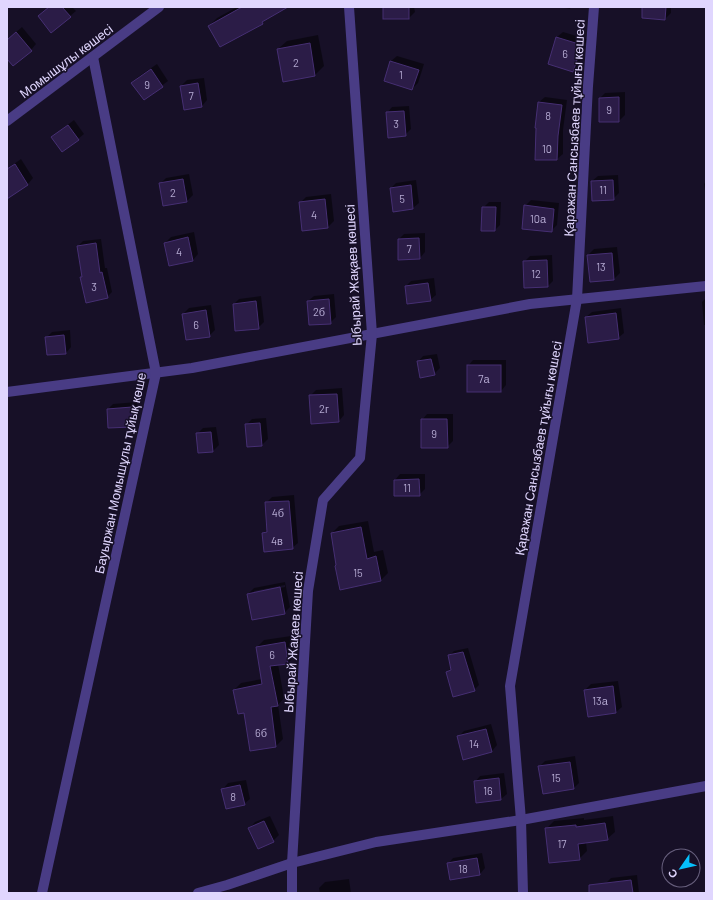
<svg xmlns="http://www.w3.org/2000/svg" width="713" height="900" font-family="Barlow,sans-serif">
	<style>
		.shadow { fill: #0007; fill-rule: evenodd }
		.building { fill: #2b1c47; stroke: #462f73 }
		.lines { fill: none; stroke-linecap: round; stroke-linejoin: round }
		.minor { stroke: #493c85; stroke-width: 10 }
		.labels { text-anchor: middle; stroke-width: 3; stroke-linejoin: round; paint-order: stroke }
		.number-label { font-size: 11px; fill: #b3a8d0 }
		.street-label { font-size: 13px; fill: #e0d6fe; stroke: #171027 }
	</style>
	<rect width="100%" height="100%" fill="#171027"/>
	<g class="shadow">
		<polygon points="49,7 72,7 76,11 70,16 39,16"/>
		<polygon points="237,7 286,7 266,19 262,23 209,26 217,18"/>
		<polygon points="384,7 414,7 415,12 409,18"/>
		<polygon points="559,7 571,7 570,9"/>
		<polygon points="643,7 671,7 671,13 665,19"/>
		<polygon points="22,27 36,44 31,50 7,57 7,40"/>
		<polygon points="563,32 587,39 578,66 573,71 549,64 557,37"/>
		<polygon points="318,35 324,66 315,75 284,81 278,49 287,41"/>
		<polygon points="397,56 424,64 418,83 412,89 391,61"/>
		<polygon points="157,64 168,81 144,99 133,83 138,77"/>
		<polygon points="204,78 207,100 202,106 181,86 187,80"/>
		<polygon points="625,92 625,115 619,121 600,121 600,98 605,93"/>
		<polygon points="545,97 567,100 563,130 563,154 557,159 537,127 539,102"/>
		<polygon points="409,106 411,129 405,135 387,113 392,107"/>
		<polygon points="74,120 84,134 78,139 52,137"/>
		<polygon points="21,159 33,178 28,184 7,198 7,169"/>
		<polygon points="189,174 193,195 187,201 164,205 160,184 166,178"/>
		<polygon points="618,175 619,193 613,199 592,181 598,176"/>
		<polygon points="416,180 419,203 413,208 393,211 391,188 396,183"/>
		<polygon points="706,181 706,196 704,184"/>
		<polygon points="331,194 334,221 328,227 303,230 300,203 306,197"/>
		<polygon points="531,200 559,203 557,225 551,231 525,206"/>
		<polygon points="489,202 501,202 500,225 495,230 483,208"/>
		<polygon points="194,232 198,254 193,260 170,265 165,243 171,237"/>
		<polygon points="425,233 425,252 420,258 399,239 404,234"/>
		<polygon points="101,239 105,268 107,268 112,292 107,297 83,276 78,246 83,241"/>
		<polygon points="617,247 620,273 614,279 591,281 588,255 594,249"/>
		<polygon points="552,255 553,281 548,286 524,262 530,256"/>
		<polygon points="434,278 436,295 430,300 406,286 411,281"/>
		<polygon points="334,294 336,317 330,323 308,301 314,296"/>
		<polygon points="261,296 264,322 258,328 234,304 239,299"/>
		<polygon points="706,298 706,325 704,325 702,302"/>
		<polygon points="211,305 215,330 209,336 183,314 189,308"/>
		<polygon points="621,308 624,333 618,338 586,317 592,312"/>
		<polygon points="70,330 71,347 66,353 46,338 52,332"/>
		<polygon points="437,354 440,368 434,374 418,362 423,356"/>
		<polygon points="473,360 506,360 506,385 501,391 468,366"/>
		<polygon points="342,388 344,415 339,421 310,396 316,390"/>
		<polygon points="137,402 138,420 133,426 108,409 113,404"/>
		<polygon points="427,414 453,414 453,441 447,447 422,420"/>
		<polygon points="266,418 268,439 262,445 248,446 246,425 252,419"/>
		<polygon points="216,427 219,445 213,451 199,452 197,434 203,428"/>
		<polygon points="400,474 425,474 425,489 419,495 395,495 395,480"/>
		<polygon points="294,495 298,543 292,548 263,533 268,529 266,503 272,497"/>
		<polygon points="368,521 374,552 383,550 388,573 381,580 341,589 332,533 339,526"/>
		<path d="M285,582L290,607L284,613L248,594L254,588ZM285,585V587L254,593V591Z"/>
		<polygon points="291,636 295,656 288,663 278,664 284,698 278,705 283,739 276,746 245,711 234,690 241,683 262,679 257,647 264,640"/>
		<polygon points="468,648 479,685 474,690 447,672 452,667 449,656 454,651"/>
		<polygon points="618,681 622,707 616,712 585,690 591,684"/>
		<polygon points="491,724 497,745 492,751 458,737 464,731"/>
		<polygon points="575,756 579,783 574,788 539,767 545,761"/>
		<polygon points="504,773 507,794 501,799 477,802 475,782 480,776"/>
		<polygon points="246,780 250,799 244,804 223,789 228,783"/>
		<polygon points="270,816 279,835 273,841 250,828 255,822"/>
		<polygon points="613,816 615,832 607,839 586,842 587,851 579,859 546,829 554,821 584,818 584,820"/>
		<polygon points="482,853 485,868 480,874 448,864 453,858"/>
		<polygon points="637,875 639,893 606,893 605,884 611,878"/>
		<polygon points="349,879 351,893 320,893 319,888 325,882"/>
	</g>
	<g class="building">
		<polygon points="49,7 62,7 71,17 51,33 38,16"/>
		<polygon points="242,7 288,7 262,22 263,24 220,47 208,26"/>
		<rect x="383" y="7" width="26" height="12"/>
		<polygon points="642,7 666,7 665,20 642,18"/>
		<polygon points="16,32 32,51 13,66 7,59 7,40"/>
		<polygon points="556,37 582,45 573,72 548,64"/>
		<polygon points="310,43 315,76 283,82 277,49"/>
		<polygon points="390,61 419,70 412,90 384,81"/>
		<polygon points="151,69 163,87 144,100 131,83"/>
		<polygon points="198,83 202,107 184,110 180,86"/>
		<polygon points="619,97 619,122 599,122 599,98"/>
		<polygon points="538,102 562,105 558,136 557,160 535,160 536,128 535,128"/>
		<polygon points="404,111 406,136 388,138 386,112"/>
		<polygon points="68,125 79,140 62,152 51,137"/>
		<polygon points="15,164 28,185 7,199 7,169"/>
		<polygon points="183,179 187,202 163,206 159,183"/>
		<polygon points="613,180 614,200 592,201 591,181"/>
		<polygon points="411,185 413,209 393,212 390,188"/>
		<polygon points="325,199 328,228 302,231 299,202"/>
		<polygon points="524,205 554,209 552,232 522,229"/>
		<polygon points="482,207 496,207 495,231 481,231"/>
		<polygon points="188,237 193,261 169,266 164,243"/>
		<polygon points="419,238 420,259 398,260 398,239"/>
		<polygon points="96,243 100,273 102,272 108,298 86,303 80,277 82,277 77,246"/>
		<polygon points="612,253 614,280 590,282 587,255"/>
		<polygon points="547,260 548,287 524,288 523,261"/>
		<polygon points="428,283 431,301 407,304 405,286"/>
		<polygon points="329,299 331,324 309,325 307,301"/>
		<polygon points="256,301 259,329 235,331 233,304"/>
		<polygon points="206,310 210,337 186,340 182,314"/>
		<polygon points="616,313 619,339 588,343 585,317"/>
		<polygon points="64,335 66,354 47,355 45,337"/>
		<polygon points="431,359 435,375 420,378 417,361"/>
		<rect x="467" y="365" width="34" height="27"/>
		<polygon points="337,394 339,422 311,424 309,395"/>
		<polygon points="132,407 133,427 108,428 107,409"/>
		<polygon points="421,419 447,419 448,448 421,448"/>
		<polygon points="260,423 262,446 247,447 245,424"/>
		<polygon points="211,432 213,452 198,453 196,433"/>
		<polygon points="419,479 420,496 394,496 394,480"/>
		<polygon points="289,501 293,549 264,552 262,533 267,532 265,502"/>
		<polygon points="361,527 367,559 376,556 381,581 340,590 335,566 336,565 331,533"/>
		<polygon points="280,587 285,614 252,620 247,594"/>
		<polygon points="285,642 288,664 270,666 278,706 271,707 276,747 250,751 244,713 238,714 233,690 262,684 256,647"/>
		<polygon points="463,652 475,691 453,697 446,672 451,670 448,655"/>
		<polygon points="613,686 616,713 588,717 584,690"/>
		<polygon points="486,729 492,752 463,760 457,736"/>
		<polygon points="570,762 574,789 543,794 538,766"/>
		<polygon points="499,778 501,800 476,803 474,781"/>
		<polygon points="240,785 245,805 226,809 221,789"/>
		<polygon points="264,821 274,842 258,849 248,828"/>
		<polygon points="605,823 608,840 578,844 580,860 549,863 545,828 576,825 576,827"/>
		<polygon points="477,858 480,875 450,880 447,863"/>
		<polygon points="631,880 633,893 589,893 589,885"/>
	</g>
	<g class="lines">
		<g class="minor">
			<polyline points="7,121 159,7"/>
			<polyline points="7,392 192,368 530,304 706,286"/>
			<polyline points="42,893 156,373 93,57"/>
			<polyline points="198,893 227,885 292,863 376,842 521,820 706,786"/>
			<polyline points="292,893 292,863 308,591 323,500 360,458 372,334 349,7"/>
			<polyline points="523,893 521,820 510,686 577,299 588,86 594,7"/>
		</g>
	</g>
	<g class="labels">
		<g class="number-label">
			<text x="565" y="58">6</text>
			<text x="296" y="67">2</text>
			<text x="401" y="79">1</text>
			<text x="147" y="89">9</text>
			<text x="191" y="100">7</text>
			<text x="609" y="114">9</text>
			<text x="548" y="120">8</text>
			<text x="396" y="128">3</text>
			<text x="547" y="153">10</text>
			<text x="603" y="194">11</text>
			<text x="173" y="197">2</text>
			<text x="402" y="203">5</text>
			<text x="314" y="219">4</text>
			<text x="538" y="223">10а</text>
			<text x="409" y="253">7</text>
			<text x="179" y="256">4</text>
			<text x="601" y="271">13</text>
			<text x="536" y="278">12</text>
			<text x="94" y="291">3</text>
			<text x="319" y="316">2б</text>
			<text x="196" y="329">6</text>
			<text x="484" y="383">7а</text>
			<text x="324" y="413">2г</text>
			<text x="434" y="438">9</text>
			<text x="407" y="492">11</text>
			<text x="278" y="517">4б</text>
			<text x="277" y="545">4в</text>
			<text x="358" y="577">15</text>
			<text x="272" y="659">6</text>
			<text x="600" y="705">13а</text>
			<text x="261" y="737">6б</text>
			<text x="474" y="748">14</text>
			<text x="556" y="782">15</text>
			<text x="488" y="795">16</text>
			<text x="233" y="801">8</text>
			<text x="562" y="848">17</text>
			<text x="463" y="873">18</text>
		</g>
		<g class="street-label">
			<text transform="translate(66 61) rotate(-37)" y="5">Момышұлы көшесі</text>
			<text transform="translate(574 128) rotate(-87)" y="5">Қаражан Сансызбаев тұйығы көшесі</text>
			<text transform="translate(353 275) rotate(-93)" y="5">Ыбырай Жақаев көшесі</text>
			<text transform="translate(538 448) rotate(-80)" y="5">Қаражан Сансызбаев тұйығы көшесі</text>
			<text transform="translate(120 473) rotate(-78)" y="5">Бауыржан Момышұлы тұйық көше</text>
			<text transform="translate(293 642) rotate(-86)" y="5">Ыбырай Жақаев көшесі</text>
		</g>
	</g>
	<rect width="713" height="900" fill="none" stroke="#e0d6fe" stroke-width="16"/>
	<g transform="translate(681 868) rotate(236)"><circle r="19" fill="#171027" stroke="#675f7d"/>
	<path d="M0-3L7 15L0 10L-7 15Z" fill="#06c0fb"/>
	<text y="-6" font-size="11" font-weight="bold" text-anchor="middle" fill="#e0d6fe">С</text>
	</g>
</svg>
